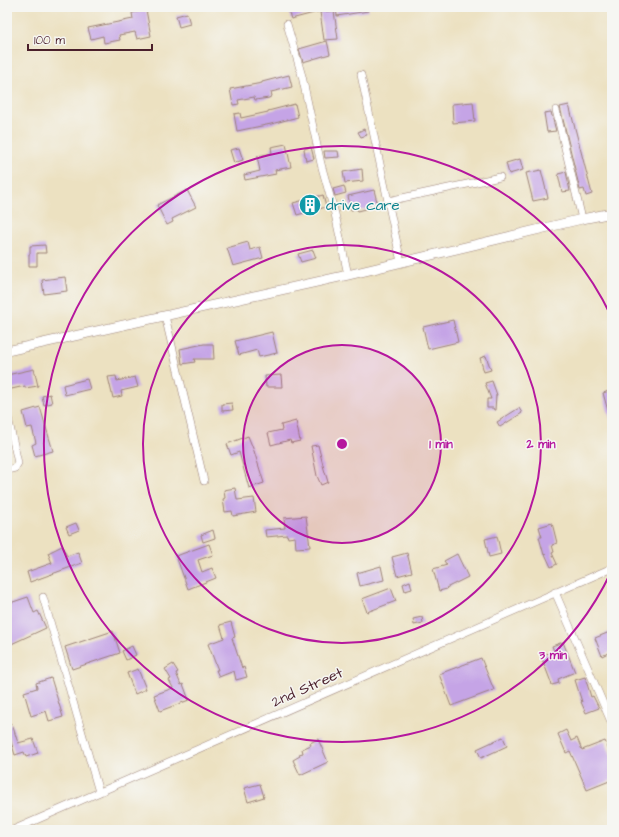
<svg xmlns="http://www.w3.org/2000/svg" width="619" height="837" font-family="'Architects Daughter',sans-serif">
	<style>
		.building { fill: #c5a4e6 }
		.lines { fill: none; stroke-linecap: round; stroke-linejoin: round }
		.minor-casing { stroke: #9b8076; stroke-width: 8 }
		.secondary-casing { stroke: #9b8076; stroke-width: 10 }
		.minor { stroke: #fff; stroke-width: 7 }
		.secondary { stroke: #fff; stroke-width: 9 }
		.ring { fill: none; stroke: #b5179e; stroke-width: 2 }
		.labels { text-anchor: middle; stroke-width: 3; stroke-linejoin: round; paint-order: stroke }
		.culture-label { font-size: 15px; fill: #0d838f; stroke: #f6f6f2; text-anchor: start }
		.street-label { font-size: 15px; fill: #4a1f2b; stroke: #f6f6f2 }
		.centre { fill: #b5179e; stroke: #f6f6f2; stroke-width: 2 }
		.ring-label { font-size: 12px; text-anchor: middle; font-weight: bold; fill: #b5179e; stroke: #f6f6f2; stroke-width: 3; stroke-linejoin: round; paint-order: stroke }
	</style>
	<rect width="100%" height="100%" fill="#f6f6f2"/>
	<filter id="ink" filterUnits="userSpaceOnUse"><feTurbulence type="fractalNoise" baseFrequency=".025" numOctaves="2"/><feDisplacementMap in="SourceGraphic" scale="8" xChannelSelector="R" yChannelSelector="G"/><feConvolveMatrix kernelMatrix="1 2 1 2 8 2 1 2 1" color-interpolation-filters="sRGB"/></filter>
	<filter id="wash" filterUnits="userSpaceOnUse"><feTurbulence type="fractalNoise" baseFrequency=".012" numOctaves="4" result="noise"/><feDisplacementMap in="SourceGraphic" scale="16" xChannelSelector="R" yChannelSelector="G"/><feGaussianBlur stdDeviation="0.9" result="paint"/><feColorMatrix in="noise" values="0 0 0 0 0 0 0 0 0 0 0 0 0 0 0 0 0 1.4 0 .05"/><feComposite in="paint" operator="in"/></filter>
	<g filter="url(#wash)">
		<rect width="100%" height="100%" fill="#ece1c1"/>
		<g id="blocks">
			<g class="building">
				<polygon points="287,7 328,7 329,9 291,19"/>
				<polygon points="336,7 368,7 368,11 337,16"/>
				<polygon points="146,10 151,36 137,39 135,32 119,35 120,40 104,43 103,36 91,39 88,28 133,19 132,13"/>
				<polygon points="334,11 338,39 324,40 320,12"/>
				<polygon points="187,13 190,24 179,27 176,16"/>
				<polygon points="327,41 330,54 303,62 299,49"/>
				<polygon points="289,75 292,87 271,92 272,96 269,98 255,100 254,97 238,100 239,104 233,105 230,89 262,83 262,82"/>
				<polygon points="473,102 475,121 453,123 452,104"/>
				<polygon points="295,104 298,117 271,124 237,131 234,114 240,113 241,118 268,112 268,111"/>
				<polygon points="569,105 592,194 586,196 584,189 580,190 560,107"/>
				<polygon points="551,112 556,131 547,132 544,113"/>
				<polygon points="364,129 367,135 361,137 358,132"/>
				<polygon points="286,144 291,167 275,170 276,174 245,180 244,175 260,171 257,156 272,153 271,147"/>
				<polygon points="311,147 314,159 306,161 304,149"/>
				<polygon points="239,148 243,160 234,163 230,150"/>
				<polygon points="324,151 338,151 339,157 325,158"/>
				<polygon points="520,159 523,170 509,174 506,163"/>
				<polygon points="362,169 363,181 345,183 343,172"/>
				<polygon points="541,170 548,198 533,201 526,173"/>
				<polygon points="566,172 570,191 562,192 558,174"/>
				<polygon points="344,186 346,193 335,196 333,189"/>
				<polygon points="187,190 196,207 172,219 173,222 167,225 157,205"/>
				<polygon points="374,190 378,206 358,211 357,209 351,210 348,196"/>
				<polygon points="323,195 326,207 297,215 293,203"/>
				<polygon points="248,242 250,250 260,247 263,258 233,266 227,248"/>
				<polygon points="45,245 46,253 37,253 37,266 29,266 29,254 30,254 30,246"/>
				<polygon points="313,250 316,258 301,262 298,254"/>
				<polygon points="65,277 67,291 44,294 42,280"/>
				<polygon points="453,320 458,342 428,349 423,327"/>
				<polygon points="272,332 277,353 259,357 257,350 239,355 235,341"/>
				<polygon points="204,344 213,344 214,359 194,359 195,362 182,364 180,349"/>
				<polygon points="486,356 491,370 484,372 480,358"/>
				<polygon points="34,369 38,386 25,388 25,386 7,390 7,375"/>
				<polygon points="281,375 282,387 266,387 265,376"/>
				<polygon points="116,376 117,381 135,377 138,387 121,391 122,396 113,398 108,377"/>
				<polygon points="87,379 90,389 65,395 63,385"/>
				<polygon points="492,381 497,395 496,395 495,410 494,410 493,408 487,408 487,399 491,399 485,383"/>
				<polygon points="612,390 612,418 610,418 603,393"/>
				<polygon points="50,394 52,403 44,405 42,396"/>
				<polygon points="232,403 233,410 222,411 222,404"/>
				<polygon points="40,407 53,451 35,456 32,445 36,443 32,427 27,428 23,412"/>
				<polygon points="519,408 522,413 500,427 497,422"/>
				<polygon points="296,421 300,441 291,443 290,440 271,445 268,433 282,430 281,425"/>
				<polygon points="248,436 254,451 264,483 249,488 239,452 231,455 227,444"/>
				<polygon points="318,445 324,469 328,482 321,485 317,476 311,446"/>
				<polygon points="235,488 237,500 254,498 256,512 233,516 232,511 225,512 223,499 225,498 224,490"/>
				<polygon points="306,516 310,547 296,548 295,537 288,538 287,535 266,537 265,530 285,528 284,518"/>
				<polygon points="76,523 79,530 69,534 66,527"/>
				<polygon points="552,523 557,543 552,545 554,552 552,553 557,564 551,567 545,554 544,555 539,537 542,537 539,527"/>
				<polygon points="213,530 215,538 203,542 201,535"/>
				<polygon points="497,536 501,554 489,557 485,539"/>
				<polygon points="209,544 213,555 198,560 202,572 212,568 216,578 188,589 176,556"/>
				<polygon points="62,546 67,556 78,552 82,563 30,582 27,572 52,563 48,553"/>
				<polygon points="407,553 412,572 397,576 392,557"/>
				<polygon points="457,554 468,577 446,588 447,589 439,591 433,569 447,565 444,561"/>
				<polygon points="381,566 384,580 360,586 357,573"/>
				<polygon points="410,581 412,589 405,591 403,584"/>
				<polygon points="391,588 396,601 367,612 362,599"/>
				<polygon points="28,597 34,613 38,611 46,628 7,646 7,604"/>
				<polygon points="422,617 423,623 414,625 413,619"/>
				<polygon points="231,622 235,637 232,638 242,668 244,667 247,677 236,680 234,671 219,677 216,670 218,670 208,644 224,638 220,625"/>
				<polygon points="113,631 120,653 72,669 65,647"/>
				<polygon points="612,631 612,651 602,656 595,638"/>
				<polygon points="563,642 575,672 558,679 559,683 552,685 541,656 554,651 552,646"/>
				<polygon points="132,646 136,655 126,660 122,651"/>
				<polygon points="481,658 494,690 451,706 439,674"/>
				<polygon points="173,664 178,672 176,673 181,685 183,684 189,700 160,711 154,695 173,688 169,680 171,679 165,669"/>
				<polygon points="138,669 146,689 135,694 127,673"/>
				<polygon points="585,677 591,697 593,696 599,708 586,713 581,702 582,702 575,680"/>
				<polygon points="51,678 63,717 49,721 46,711 31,716 24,692 37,688 36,683"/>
				<polygon points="12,724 18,743 33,739 38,753 26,757 24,752 15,755 7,728 7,726"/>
				<polygon points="566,730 571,741 577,738 582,750 605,741 612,757 612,780 587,790 570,751 566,753 558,734"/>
				<polygon points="503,737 507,746 481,758 477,749"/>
				<polygon points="318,739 328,762 300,775 293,760 300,756 299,754 303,753 302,749 311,745 310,743"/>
				<polygon points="260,784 264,797 248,802 244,788"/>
			</g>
		</g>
	</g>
	<g filter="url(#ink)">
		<use href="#blocks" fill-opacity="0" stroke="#9b8076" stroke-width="1"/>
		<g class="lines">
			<g class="minor-casing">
				<g id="minor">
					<polyline points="287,24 302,76 321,164 335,214 348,275"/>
					<polyline points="361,75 401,262"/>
					<polyline points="556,110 582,219"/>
					<polyline points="388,201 500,177"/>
					<polyline points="165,316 204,481"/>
					<polyline points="7,413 18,463 15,468 7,470"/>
					<polyline points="555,592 612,724"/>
					<polyline points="43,597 99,792"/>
					<polyline points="13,830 612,568"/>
				</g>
			</g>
			<g class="secondary-casing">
				<polyline id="secondary" points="7,351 348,275 582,219 612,213"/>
			</g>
			<use href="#minor" class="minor"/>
			<use href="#secondary" class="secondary"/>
		</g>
	</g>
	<circle cx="342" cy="444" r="99" fill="#b5179e" fill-opacity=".12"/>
	<g class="ring">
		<circle cx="342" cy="444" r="99"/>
		<circle cx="342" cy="444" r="199"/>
		<path d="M611 572A298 298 0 1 1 611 316"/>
	</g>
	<defs>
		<g id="building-disc" transform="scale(1.15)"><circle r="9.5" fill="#0f9aa8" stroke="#f6f6f2"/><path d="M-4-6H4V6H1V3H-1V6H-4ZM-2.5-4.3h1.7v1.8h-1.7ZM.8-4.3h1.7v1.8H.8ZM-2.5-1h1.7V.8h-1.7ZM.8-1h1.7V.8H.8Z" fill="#fff"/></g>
	</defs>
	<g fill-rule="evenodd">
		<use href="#building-disc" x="310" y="205"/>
	</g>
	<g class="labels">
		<g class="culture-label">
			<text x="326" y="210">drive care</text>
		</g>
		<g class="street-label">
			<text transform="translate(307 687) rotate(-24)" y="5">2nd Street</text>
		</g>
	</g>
	<circle cx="342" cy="444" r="6" class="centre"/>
	<g class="ring-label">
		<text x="441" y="448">1 min</text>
		<text x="541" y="448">2 min</text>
		<text x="553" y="659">3 min</text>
	</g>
	<rect width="619" height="837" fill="none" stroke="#f6f6f2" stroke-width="24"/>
	<path d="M28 44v6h124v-6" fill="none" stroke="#4a1f2b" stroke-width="2"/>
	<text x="34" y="44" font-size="12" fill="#4a1f2b" stroke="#f6f6f2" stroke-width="3" paint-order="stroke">100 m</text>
</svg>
